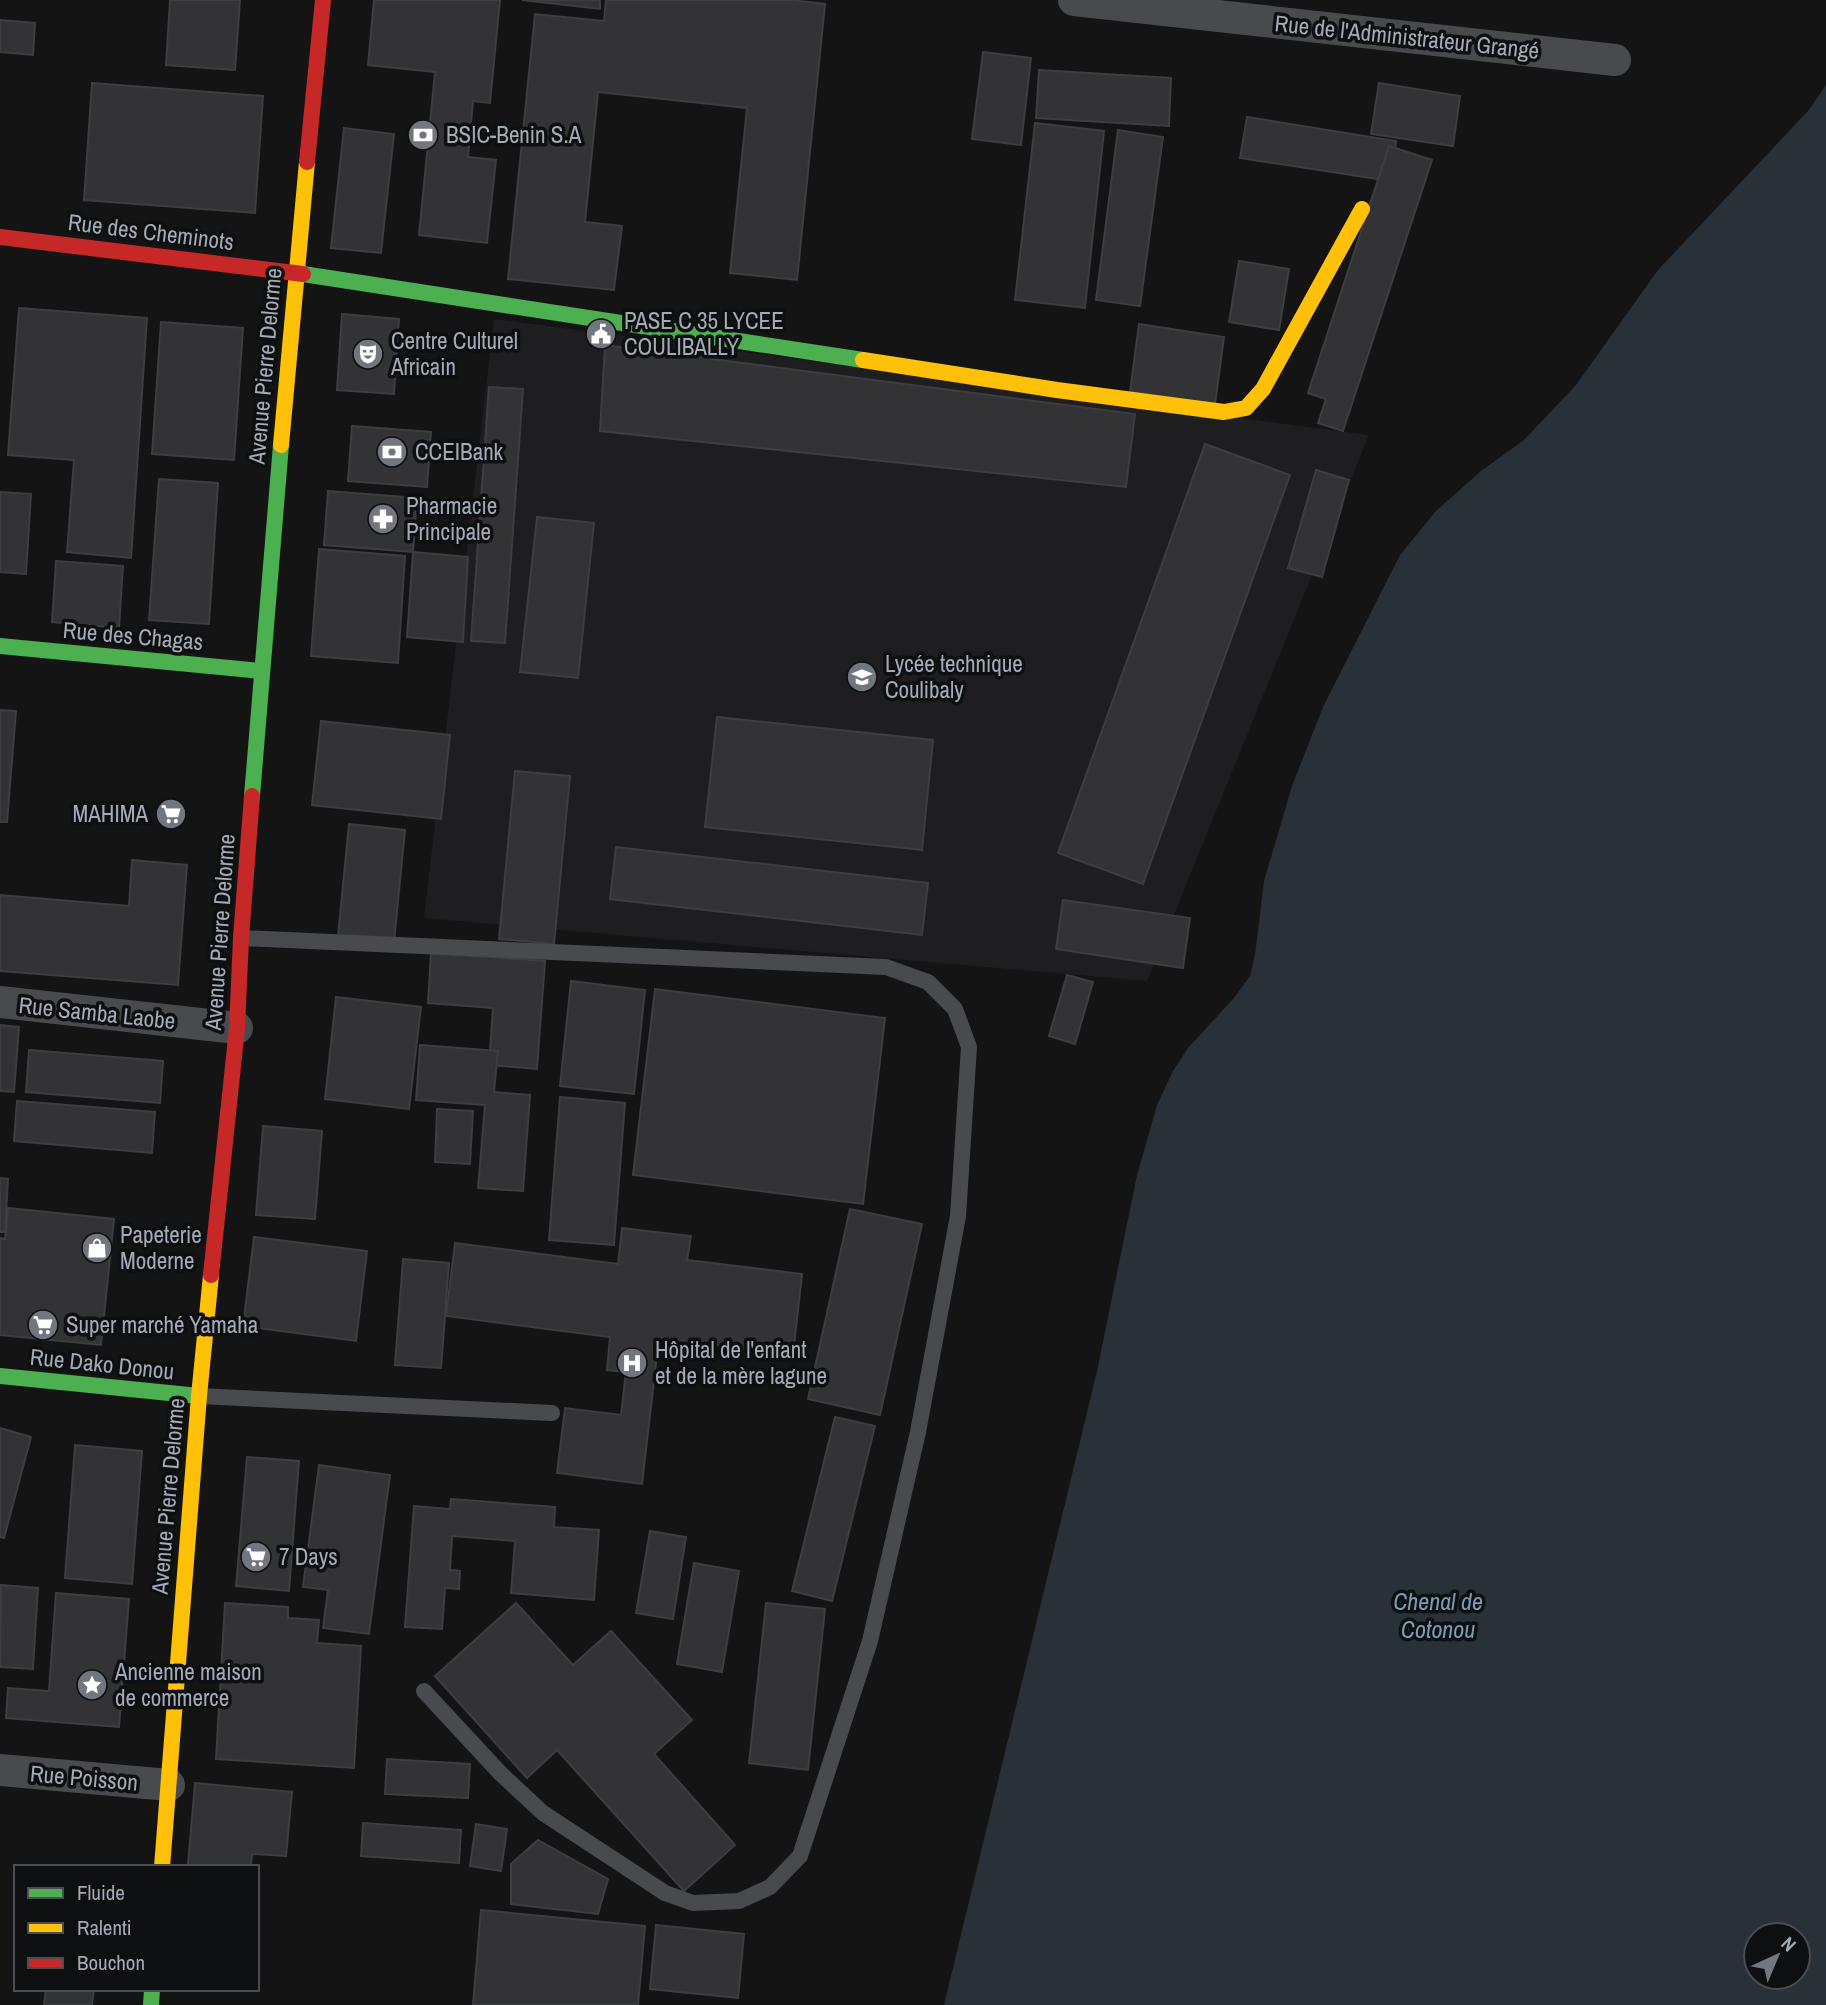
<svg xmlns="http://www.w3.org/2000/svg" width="1826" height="2005" font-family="'Archivo Narrow',sans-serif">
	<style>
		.built { fill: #1e1e21 }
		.water { fill: #273137; fill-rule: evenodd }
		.building { fill: #333335; stroke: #3d3e41; stroke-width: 2 }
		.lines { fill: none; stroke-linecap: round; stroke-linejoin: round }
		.lane { stroke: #484a4d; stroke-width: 16 }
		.street { stroke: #484a4d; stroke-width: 32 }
		.fast { stroke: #4caf50; stroke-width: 16 }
		.slow { stroke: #ffc107; stroke-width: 16 }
		.jam { stroke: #c62828; stroke-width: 16 }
		.labels { text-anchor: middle; stroke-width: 7; stroke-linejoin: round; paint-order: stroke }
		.street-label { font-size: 23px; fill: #a4abb7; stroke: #0e0f10 }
		.poi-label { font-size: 23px; fill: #a4abb7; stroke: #0e0f10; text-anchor: start }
		.water-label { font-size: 24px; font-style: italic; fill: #789db5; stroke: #0e0f10 }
	</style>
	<rect width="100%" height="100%" fill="#141414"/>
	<polygon class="built" points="494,319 1369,435 1147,981 424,918"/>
	<path class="water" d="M1826,85V2005H944L1097,1371L1137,1175L1157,1105L1173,1071L1188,1048L1234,998L1250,976L1255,955L1264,881L1292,786L1323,707L1400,555L1436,511L1481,471L1524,440L1576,385L1658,270L1808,111ZM1756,1935H1798V1977H1756Z"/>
	<g class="building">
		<polygon points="170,0 240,0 235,70 166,65"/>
		<polygon points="374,0 500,0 490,103 473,101 468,157 496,160 487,243 419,235 435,72 368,65"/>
		<polygon points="522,0 600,0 600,9"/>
		<polygon points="606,0 791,0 825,4 797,280 730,273 747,108 598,92 585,222 622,226 614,290 508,279 535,14 604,21"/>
		<polygon points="0,20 35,23 33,55 0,52"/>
		<polygon points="983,52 1031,58 1021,145 972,139"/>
		<polygon points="1039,70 1171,78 1169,126 1036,118"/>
		<polygon points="92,83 263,96 255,213 84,200"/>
		<polygon points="1379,83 1460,96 1453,146 1371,134"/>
		<polygon points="1247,117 1396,141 1391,181 1240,158"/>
		<polygon points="1035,123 1104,131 1085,308 1015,300"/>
		<polygon points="344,128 394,134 381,253 331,248"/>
		<polygon points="1118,130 1163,137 1140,306 1096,300"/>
		<polygon points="1389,146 1432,160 1343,431 1318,423 1326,399 1308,393"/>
		<polygon points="1239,261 1289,269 1279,330 1229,322"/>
		<polygon points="19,308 147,318 131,558 67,552 74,460 8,455"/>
		<polygon points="342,314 399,319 394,394 337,390"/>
		<polygon points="161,322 243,328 234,460 152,454"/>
		<polygon points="1139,324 1224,337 1215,404 1130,392"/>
		<polygon points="605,345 1135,414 1126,487 600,431"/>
		<polygon points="489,387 523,389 505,643 471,641"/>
		<polygon points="352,426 431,432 427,487 348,481"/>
		<polygon points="1205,444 1290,475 1143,884 1058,853"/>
		<polygon points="1316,470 1349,480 1322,577 1288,568"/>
		<polygon points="159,479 218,483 209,624 149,620"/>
		<polygon points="328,491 417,498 413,552 324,545"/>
		<polygon points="0,492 31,494 26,574 0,572"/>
		<polygon points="537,517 594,523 578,678 520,672"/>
		<polygon points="319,549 405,556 398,663 311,656"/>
		<polygon points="413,552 468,557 463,642 407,637"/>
		<polygon points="56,561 123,566 119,628 52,622"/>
		<polygon points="0,710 16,711 7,822 0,822"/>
		<polygon points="717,717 933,740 922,850 705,827"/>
		<polygon points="321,721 450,735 441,819 312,805"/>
		<polygon points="515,771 570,776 554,944 499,939"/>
		<polygon points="349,824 405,830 394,942 338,936"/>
		<polygon points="616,847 928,883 922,935 610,899"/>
		<polygon points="132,860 187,865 178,985 0,971 0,895 129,906"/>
		<polygon points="1063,900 1190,918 1183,968 1056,949"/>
		<polygon points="431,953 545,961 537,1069 489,1065 493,1008 428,1003"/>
		<polygon points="1067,975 1093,982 1075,1044 1049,1036"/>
		<polygon points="571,981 645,990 634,1094 560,1086"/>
		<polygon points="655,989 885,1018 863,1204 633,1175"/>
		<polygon points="336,997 421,1007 409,1109 325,1099"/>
		<polygon points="0,1025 19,1027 14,1092 0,1091"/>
		<polygon points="420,1045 498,1051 494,1092 530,1095 523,1191 478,1188 485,1105 416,1100"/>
		<polygon points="29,1050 163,1061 160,1103 26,1092"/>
		<polygon points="560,1097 625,1103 614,1245 549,1240"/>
		<polygon points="17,1101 155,1112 152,1153 14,1141"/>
		<polygon points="437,1109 473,1111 470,1164 435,1162"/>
		<polygon points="263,1126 322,1131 315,1219 256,1215"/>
		<polygon points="0,1178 8,1179 5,1232 0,1232"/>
		<polygon points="8,1208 114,1219 101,1345 0,1335 0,1238 5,1239"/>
		<polygon points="850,1209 922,1224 880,1415 808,1399"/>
		<polygon points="622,1228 691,1236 687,1260 802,1274 793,1355 659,1338 642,1484 557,1473 565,1408 621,1415 626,1372 607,1370 610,1337 446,1316 455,1243 618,1264"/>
		<polygon points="254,1237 367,1251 356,1341 243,1326"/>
		<polygon points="403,1259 449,1263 441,1368 395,1365"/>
		<polygon points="835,1417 875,1426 832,1601 792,1591"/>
		<polygon points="0,1428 31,1437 4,1538 0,1537"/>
		<polygon points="75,1445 142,1451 132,1584 65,1578"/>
		<polygon points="247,1457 299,1461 289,1591 236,1586"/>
		<polygon points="319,1465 390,1475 369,1634 323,1628 328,1590 303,1587"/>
		<polygon points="451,1499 555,1507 554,1527 599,1530 594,1600 511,1593 515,1541 452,1536 450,1570 460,1571 459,1589 445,1588 442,1629 405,1627 414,1506 450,1509"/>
		<polygon points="650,1531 686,1537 673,1619 636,1613"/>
		<polygon points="694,1563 739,1571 722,1672 677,1664"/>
		<polygon points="1,1585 38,1588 33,1669 0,1667"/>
		<polygon points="56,1593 129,1599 119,1727 6,1718 8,1688 49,1691"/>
		<polygon points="225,1603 288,1607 288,1618 319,1620 317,1643 361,1646 354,1768 216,1759"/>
		<polygon points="516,1603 573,1665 611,1631 692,1720 654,1754 735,1845 684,1891 557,1750 527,1778 435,1676"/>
		<polygon points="766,1603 825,1609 808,1770 749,1763"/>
		<polygon points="387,1759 470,1764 468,1798 385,1794"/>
		<polygon points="195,1783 292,1792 286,1856 252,1854 251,1867 188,1865"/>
		<polygon points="363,1823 461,1830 459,1863 361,1856"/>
		<polygon points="476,1824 507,1829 501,1871 470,1866"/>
		<polygon points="538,1840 608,1879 598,1914 511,1904 511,1864"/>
		<polygon points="481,1910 645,1926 638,2005 473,2005"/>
		<polygon points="656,1925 744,1934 738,1998 650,1989"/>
		<polygon points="46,1989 94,1989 92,2005 44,2005"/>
	</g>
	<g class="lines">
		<g class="lane">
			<polyline points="241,938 886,967 928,982 955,1009 969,1047 958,1216 918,1432 870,1641 800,1856 770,1887 739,1901 693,1903 665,1893 543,1813 501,1774 424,1691"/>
			<polyline points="199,1396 552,1413"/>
		</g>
		<g class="street">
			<polyline points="1074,0 1615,60"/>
			<polyline points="0,1002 237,1028"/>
			<polyline points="0,1770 169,1785"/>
		</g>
		<g class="fast">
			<polyline points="303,274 863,360"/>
			<polyline points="0,646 261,671"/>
			<polyline points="252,796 281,445"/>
			<polyline points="0,1376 199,1396"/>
			<polyline points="151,2005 152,1989"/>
		</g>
		<g class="slow">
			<polyline points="863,360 1057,390 1224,412 1246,408 1263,389 1362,209"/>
			<polyline points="281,445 307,162"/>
			<polyline points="162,1867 199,1396 211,1275"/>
		</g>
		<g class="jam">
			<polyline points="307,162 323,0"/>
			<polyline points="0,237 303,274"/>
			<polyline points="211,1275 237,1028 241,938 252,796"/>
		</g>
	</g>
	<defs>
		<g id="bank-disc" transform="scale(1.575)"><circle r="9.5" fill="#72767e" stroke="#0e0f10"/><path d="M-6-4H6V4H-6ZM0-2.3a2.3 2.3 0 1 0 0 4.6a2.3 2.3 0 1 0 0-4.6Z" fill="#fff"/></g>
		<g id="civic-disc" transform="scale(1.575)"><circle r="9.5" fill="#72767e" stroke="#0e0f10"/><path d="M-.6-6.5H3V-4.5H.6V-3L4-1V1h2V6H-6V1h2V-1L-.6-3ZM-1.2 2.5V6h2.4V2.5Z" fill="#fff"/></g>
		<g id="theatre-disc" transform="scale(1.575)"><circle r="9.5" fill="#72767e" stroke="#0e0f10"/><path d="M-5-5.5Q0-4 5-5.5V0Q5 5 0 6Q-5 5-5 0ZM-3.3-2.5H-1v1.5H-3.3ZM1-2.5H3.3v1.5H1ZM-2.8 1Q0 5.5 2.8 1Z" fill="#fff"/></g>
		<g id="pharmacy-disc" transform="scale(1.575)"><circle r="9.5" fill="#72767e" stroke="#0e0f10"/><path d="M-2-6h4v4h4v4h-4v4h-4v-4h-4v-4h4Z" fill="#fff"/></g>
		<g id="school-disc" transform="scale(1.575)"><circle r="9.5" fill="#72767e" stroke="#0e0f10"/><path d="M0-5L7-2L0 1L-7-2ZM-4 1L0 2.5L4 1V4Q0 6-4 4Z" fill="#fff"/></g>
		<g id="supermarket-disc" transform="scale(1.575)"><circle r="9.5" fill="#72767e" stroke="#0e0f10"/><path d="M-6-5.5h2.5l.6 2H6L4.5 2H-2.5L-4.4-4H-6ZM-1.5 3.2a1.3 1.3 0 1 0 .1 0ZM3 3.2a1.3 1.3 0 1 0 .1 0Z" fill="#fff"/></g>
		<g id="shop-disc" transform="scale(1.575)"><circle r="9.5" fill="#72767e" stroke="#0e0f10"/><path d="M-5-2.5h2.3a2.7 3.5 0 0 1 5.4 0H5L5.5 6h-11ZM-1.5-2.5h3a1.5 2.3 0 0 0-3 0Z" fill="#fff"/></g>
		<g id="hospital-disc" transform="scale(1.575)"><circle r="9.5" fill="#72767e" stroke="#0e0f10"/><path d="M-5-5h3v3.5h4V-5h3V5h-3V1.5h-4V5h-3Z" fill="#fff"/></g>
		<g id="sight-disc" transform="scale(1.575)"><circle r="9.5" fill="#72767e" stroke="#0e0f10"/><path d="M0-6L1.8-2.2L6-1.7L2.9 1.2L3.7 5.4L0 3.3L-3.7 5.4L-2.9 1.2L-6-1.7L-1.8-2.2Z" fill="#fff"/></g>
	</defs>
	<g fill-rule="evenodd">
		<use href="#bank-disc" x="423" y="135"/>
		<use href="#civic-disc" x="601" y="334"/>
		<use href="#theatre-disc" x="368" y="354"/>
		<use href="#bank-disc" x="392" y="452"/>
		<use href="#pharmacy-disc" x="383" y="519"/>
		<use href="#school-disc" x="862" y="677"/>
		<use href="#supermarket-disc" x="171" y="814"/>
		<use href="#shop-disc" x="97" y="1248"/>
		<use href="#supermarket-disc" x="43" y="1325"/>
		<use href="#hospital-disc" x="632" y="1363"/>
		<use href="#supermarket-disc" x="256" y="1557"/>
		<use href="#sight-disc" x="92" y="1685"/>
	</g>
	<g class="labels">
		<g class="street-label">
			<text transform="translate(1407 37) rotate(6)" y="8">Rue de l'Administrateur Grangé</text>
			<text transform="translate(151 232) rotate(7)" y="8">Rue des Cheminots</text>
			<text transform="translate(265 366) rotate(-85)" y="8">Avenue Pierre Delorme</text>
			<text transform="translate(133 636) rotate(5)" y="8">Rue des Chagas</text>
			<text transform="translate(220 932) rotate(-86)" y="8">Avenue Pierre Delorme</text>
			<text transform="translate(97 1013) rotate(6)" y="8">Rue Samba Laobe</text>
			<text transform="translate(102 1364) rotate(6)" y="8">Rue Dako Donou</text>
			<text transform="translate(168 1496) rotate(-85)" y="8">Avenue Pierre Delorme</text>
			<text transform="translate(84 1778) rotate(5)" y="8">Rue Poisson</text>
		</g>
		<g class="poi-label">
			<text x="446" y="143">BSIC-Benin S.A</text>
			<text x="624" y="329">PASE C 35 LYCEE<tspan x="624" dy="26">COULIBALLY</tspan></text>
			<text x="391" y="349">Centre Culturel<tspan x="391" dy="26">Africain</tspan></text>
			<text x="415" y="460">CCEIBank</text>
			<text x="406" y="514">Pharmacie<tspan x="406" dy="26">Principale</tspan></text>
			<text x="885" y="672">Lycée technique<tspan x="885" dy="26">Coulibaly</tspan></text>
			<text x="148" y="822" text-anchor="end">MAHIMA</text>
			<text x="120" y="1243">Papeterie<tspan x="120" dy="26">Moderne</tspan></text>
			<text x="66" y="1333">Super marché Yamaha</text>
			<text x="655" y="1358">Hôpital de l'enfant<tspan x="655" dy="26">et de la mère lagune</tspan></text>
			<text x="279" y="1565">7 Days</text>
			<text x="115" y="1680">Ancienne maison<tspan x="115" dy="26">de commerce</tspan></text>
		</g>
		<g class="water-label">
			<text x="1438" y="1610">Chenal de<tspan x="1438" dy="28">Cotonou</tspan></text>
		</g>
	</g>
	<rect x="14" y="1865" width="245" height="126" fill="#0e0f10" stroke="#4a4d53" stroke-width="2"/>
	<rect x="28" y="1888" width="35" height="10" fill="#4caf50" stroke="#4a4d53" stroke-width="2"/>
	<text x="77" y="1900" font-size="21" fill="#a4abb7">Fluide</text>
	<rect x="28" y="1923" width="35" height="10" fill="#ffc107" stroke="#4a4d53" stroke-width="2"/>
	<text x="77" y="1935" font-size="21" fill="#a4abb7">Ralenti</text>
	<rect x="28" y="1958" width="35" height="10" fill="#c62828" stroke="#4a4d53" stroke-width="2"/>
	<text x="77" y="1970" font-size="21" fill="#a4abb7">Bouchon</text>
	<g transform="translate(1777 1956) rotate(44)"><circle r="33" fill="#0e0f10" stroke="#4a4d53" stroke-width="2"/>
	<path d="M0-5L12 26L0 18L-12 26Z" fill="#72767e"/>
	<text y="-10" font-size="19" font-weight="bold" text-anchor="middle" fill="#a4abb7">N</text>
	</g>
</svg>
